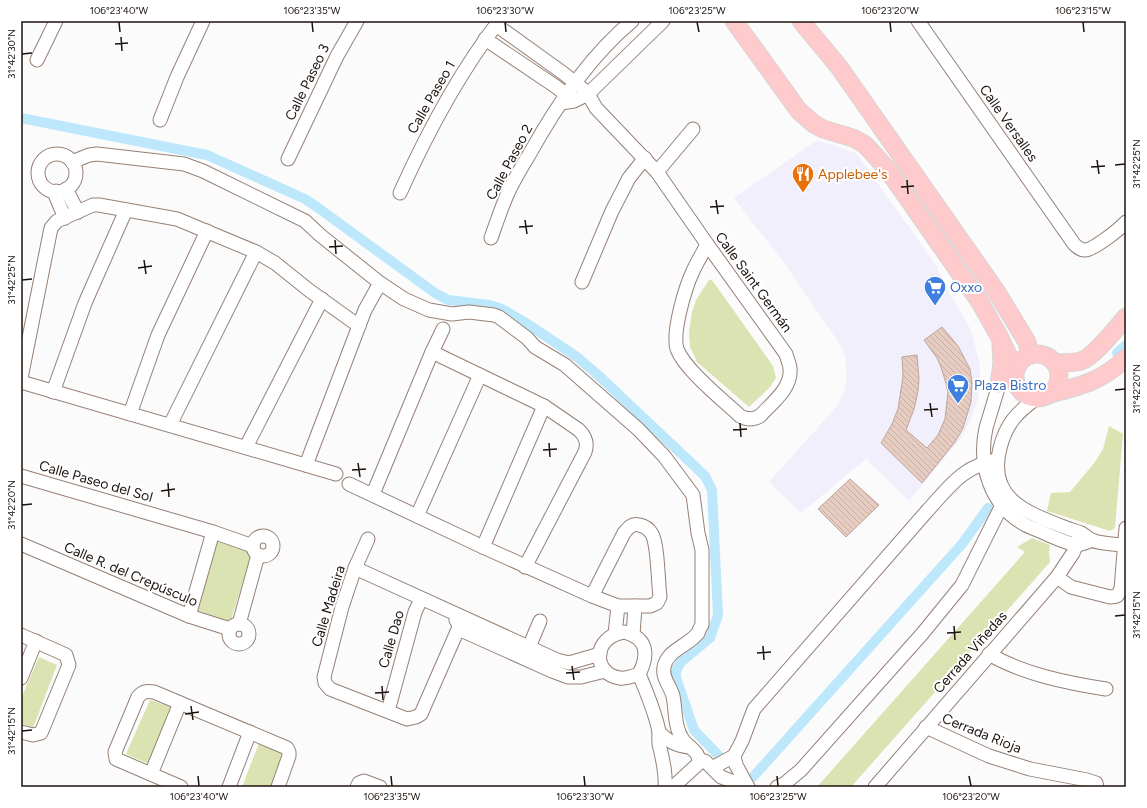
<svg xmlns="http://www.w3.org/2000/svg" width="1147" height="808" font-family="Figtree,sans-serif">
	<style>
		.commercial { fill: #f2effc }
		.green { fill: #dae3b1 }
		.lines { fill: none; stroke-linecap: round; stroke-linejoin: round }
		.canal { stroke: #bde8fc; stroke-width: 10 }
		.building { fill: url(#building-back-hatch); stroke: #bda599 }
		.minor-casing { stroke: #978075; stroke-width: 15 }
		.major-casing { stroke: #d6d4d4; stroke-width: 19 }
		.minor { stroke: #fff; stroke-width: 13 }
		.major { stroke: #fecacb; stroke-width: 17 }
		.ticks { fill: none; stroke: #1b120e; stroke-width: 1.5 }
		.labels { text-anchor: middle; stroke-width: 4; stroke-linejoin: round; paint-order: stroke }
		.street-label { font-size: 14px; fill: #1b120e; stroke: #fff }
		.food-label { font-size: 14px; fill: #c56008; stroke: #fff; text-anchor: start }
		.shop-label { font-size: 14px; fill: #366cbe; stroke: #fff; text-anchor: start }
		.neatline { fill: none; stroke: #1b120e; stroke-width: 1.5 }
		.ticks-label { font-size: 10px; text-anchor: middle; fill: #1b120e }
	</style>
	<defs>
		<pattern id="building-back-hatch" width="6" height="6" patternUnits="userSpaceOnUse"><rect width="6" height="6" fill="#e7cdc1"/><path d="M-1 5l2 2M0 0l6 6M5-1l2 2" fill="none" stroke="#c6afa5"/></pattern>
	</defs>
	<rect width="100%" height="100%" fill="#fbfbfb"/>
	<polygon class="commercial" points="817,140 856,153 936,265 949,293 971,330 980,365 980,382 978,399 971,419 961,438 909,501 866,459 801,513 769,482 838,405 845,389 847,374 845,356 839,343 786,266 734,198"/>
	<g class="green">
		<polygon points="709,280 712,280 773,366 776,378 770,387 749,407 697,362 690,347 689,332 692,312 696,300"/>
		<polygon points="1109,426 1123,434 1115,528 1110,531 1047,511 1051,493 1070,492 1095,462 1103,449"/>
		<polygon points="1032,538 1050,545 1049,552 1050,562 851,787 817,787 1025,552 1017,547"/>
		<polygon points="215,541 252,552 230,623 197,610"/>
		<polygon points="39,657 57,665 33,728 21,723 21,699"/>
		<polygon points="150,700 175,708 151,765 126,754"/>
		<polygon points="259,743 284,753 271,787 242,787"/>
	</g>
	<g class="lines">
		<g class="canal">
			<polyline points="21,118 207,155 305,199 317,207 435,293 448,300 490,305 502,309 523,321 577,357 598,375 705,476 712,490 718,615 710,638 681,662 676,670 676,678 694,730 719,756"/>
			<polyline points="1117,353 1126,345"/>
			<polyline points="753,777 962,544 988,508"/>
		</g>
	</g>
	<g class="building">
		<polygon points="942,327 958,346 970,369 972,383 971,402 963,428 955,442 922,483 881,443 892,424 898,409 903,376 902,357 917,355 919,378 918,391 914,409 906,430 927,448 938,435 945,419 948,392 945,380 941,367 937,358 924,340"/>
		<polygon points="850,479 879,505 846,537 818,509"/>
	</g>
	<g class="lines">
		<g class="minor-casing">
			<g id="minor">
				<path d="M918,21L1074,244C1077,247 1080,250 1085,250C1093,250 1120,229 1126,222"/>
				<path d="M496,25L563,73L584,90L588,94L596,108L657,172L707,244L786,354C787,359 790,364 790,369C792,388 772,403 760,416C753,420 747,420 740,416C723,400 685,370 677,349C672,332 685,288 693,271C697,262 703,253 707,244"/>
				<polyline points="485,39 555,86 572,99"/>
				<polyline points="37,60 56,21"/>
				<polyline points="561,103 574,101 588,94 663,21"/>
				<polyline points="160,120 177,77 203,21"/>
				<circle cx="57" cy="173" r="19"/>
				<polyline points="288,159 337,56 357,21"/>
				<path d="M72,162L89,155L97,154L184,164L203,171L305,221L320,235L380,283L404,299L429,310L452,314L469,312L494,315L499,317L527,338L535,347L565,365L638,429L664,456L693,495L698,533L702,550V625C700,627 699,631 698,633C688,646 667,650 664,667C662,679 670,685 673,696C676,711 674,727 683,740C689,748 702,753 698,764L673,787"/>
				<polyline points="657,172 693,129"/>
				<polyline points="66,189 78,212"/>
				<polyline points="56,191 56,197 65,218"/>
				<path d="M400,193C427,133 458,74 499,21"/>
				<path d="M491,238C496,224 501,209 507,195C513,181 521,168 529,155C556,106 589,57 632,21"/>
				<polyline points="582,282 612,211 629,178 645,158"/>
				<path d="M432,352L544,406L579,430C586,437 588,443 585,452L525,567"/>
				<path d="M1014,375L999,384C995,399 990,414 986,428C978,464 990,505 1024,524C1029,527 1035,529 1040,531C1048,535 1071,545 1078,545C1082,544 1088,542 1092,540"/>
				<polyline points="21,378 51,228 57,221 93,205 99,205 177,219 256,252 275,263 310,291 359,326"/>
				<polyline points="21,382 336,474"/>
				<polyline points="53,392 85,303 126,210"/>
				<path d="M1037,398C1017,412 1006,424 1000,448C987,498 1025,512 1064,527C1069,529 1076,531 1081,533C1085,535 1088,538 1091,540C1101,544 1114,544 1124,545"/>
				<polyline points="130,414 158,335 207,231"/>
				<polyline points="170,425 256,252"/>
				<polyline points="246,447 322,299"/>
				<polyline points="306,465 365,310 380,283"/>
				<polyline points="21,476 213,532 253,546"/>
				<path d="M349,484L483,547L592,596L618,606H650L657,603L660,597C658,582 658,545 652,534C649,529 645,526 639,525C632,523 628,528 624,533L592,596"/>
				<polyline points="373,494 432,352 443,329"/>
				<polyline points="417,516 480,375"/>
				<circle cx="263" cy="546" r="10"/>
				<polyline points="368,539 355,568 342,607 324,677 325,683 330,689 407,719 416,717 421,714 459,627 464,618"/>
				<polyline points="21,544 189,616 230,629"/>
				<polyline points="483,547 544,406"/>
				<polyline points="355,568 557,660 569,663 600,654"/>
				<polyline points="1057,577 1071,587 1110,597 1117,596 1121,589 1126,528"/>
				<polyline points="189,616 213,532"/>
				<polyline points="456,620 463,631 552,671 568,677 581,677 605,671"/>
				<polyline points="239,624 258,555"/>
				<circle cx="239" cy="634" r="10"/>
				<path d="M624,632C648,638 649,655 639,674C633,676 626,679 620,678C592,674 592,637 624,632Z"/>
				<polyline points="615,634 618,606"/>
				<polyline points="21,635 66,655 69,665 41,733 33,735 21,732"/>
				<polyline points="633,635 635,606"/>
				<polyline points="529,647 540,621"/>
				<path d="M989,654C1023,674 1067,683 1106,689"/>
				<path d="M639,674C646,691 656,714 659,732C659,737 658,743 660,748C663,761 666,773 665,787"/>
				<polyline points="21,678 36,641"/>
				<polyline points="388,711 415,612 421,599"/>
				<polyline points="926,727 989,756 1030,769 1087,780 1096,783 1097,787"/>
				<path d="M659,732C668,741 676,746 690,747"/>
				<polyline points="734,756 736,765 748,787"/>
				<path d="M700,760L705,761L712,768L734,756L742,741L754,709L928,510C950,486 963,466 997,460"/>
				<polyline points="712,768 721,777 748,787"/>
				<polyline points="151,774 180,703"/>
				<path d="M181,787L116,759L115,752L138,697C143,691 147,691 154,692L287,748L289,752V756L278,787"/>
				<polyline points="229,787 250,732"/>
				<polyline points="357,787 359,783 364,781 380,787"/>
				<polyline points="777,787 784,784 801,770 922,634 962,585 1002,505"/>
				<polyline points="875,787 1057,577 1073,553 1081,533"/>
			</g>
		</g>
		<g class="major-casing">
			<g id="major">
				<polyline points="734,21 799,111 814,124 823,129 853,138 864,144 871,151 888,170 980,302 1000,338 1015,370"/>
				<polyline points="801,21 839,67 996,291 1027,342 1030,354"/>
				<circle cx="1037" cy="376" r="22"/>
				<path d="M1056,363C1064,363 1073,363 1081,361C1095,356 1115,329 1126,317"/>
				<polyline points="999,384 1002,364 1001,344"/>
				<path d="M1050,394C1081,386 1102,381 1126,358"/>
			</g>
		</g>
		<use href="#minor" class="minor"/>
		<use href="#major" class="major"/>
	</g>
	<path class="ticks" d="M119,22L120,32M312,22L313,32M505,22L506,32M697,22L699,32M890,22L891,32M1083,22L1084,32M121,37L122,51M115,44L128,43M22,54L32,53M1097,160L1099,174M1115,165L1125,164M1091,167L1105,166M907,180L908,194M901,187L914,186M716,200L718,214M710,207L724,206M525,220L527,234M519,227L533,226M335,240L336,254M329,247L343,246M144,260L146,274M138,268L152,266M22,280L32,279M1115,390L1125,389M930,403L932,417M924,410L938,409M740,423L741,437M733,430L747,429M549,443L550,457M543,450L557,449M358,463L360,477M352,470L366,469M168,483L169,497M161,491L175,489M22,505L32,504M1115,616L1125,615M954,626L955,640M947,633L961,632M763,646L764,660M757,653L771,652M572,666L574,680M566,673L580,672M382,686L383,700M375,693L389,692M191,706L193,720M185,714L199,712M22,731L32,730M198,776L199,786M391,776L392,786M584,776L585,786M777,776L778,786M969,776L971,786"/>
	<defs>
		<g id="restaurant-pin" transform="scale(1.15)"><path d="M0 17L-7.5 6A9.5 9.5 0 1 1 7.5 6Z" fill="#e8710a" stroke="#fff"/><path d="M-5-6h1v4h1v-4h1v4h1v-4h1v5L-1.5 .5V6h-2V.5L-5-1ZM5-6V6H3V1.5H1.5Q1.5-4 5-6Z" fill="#fff"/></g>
		<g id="supermarket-pin" transform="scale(1.15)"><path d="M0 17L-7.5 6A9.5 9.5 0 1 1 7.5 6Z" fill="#3f7fe0" stroke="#fff"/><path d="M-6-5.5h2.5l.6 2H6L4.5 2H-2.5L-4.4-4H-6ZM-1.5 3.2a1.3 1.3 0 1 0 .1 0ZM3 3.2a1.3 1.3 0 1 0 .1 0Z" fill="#fff"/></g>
	</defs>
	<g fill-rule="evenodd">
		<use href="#restaurant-pin" x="803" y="174"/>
		<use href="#supermarket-pin" x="935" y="287"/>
		<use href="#supermarket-pin" x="958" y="385"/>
	</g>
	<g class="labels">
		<g class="street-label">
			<text transform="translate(307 82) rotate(-64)" y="5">Calle Paseo 3</text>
			<text transform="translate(431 97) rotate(-60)" y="5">Calle Paseo 1</text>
			<text transform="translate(1009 123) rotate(55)" y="5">Calle Versalles</text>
			<text transform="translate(509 162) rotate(-62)" y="5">Calle Paseo 2</text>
			<text transform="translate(754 282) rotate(54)" y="5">Calle Saint Germán</text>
			<text transform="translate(96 481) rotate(16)" y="5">Calle Paseo del Sol</text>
			<text transform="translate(131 574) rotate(23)" y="5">Calle R. del Crepúsculo</text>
			<text transform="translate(328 606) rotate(-73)" y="5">Calle Madeira</text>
			<text transform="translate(391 639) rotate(-74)" y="5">Calle Dao</text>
			<text transform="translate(970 652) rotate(-49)" y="5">Cerrada Viñedas</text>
			<text transform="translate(982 733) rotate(22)" y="5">Cerrada Rioja</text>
		</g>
		<g class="food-label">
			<text x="818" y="179">Applebee's</text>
		</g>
		<g class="shop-label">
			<text x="950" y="292">Oxxo</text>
			<text x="974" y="390">Plaza Bistro</text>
		</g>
	</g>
	<rect width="1147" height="808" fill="none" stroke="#ffffff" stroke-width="44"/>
	<rect x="22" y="22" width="1103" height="764" class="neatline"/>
	<g class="ticks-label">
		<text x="119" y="14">106°23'40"W</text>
		<text x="312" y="14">106°23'35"W</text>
		<text x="505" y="14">106°23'30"W</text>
		<text x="697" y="14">106°23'25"W</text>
		<text x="890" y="14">106°23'20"W</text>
		<text x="1083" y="14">106°23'15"W</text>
		<text transform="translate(11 54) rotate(-90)" y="4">31°42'30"N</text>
		<text transform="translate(1136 164) rotate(-90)" y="4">31°42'25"N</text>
		<text transform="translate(11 280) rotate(-90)" y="4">31°42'25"N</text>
		<text transform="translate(1136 389) rotate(-90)" y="4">31°42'20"N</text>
		<text transform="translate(11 505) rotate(-90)" y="4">31°42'20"N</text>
		<text transform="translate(1136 615) rotate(-90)" y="4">31°42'15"N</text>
		<text transform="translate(11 731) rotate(-90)" y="4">31°42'15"N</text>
		<text x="199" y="800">106°23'40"W</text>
		<text x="392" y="800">106°23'35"W</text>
		<text x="585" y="800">106°23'30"W</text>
		<text x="778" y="800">106°23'25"W</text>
		<text x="971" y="800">106°23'20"W</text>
	</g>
</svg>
